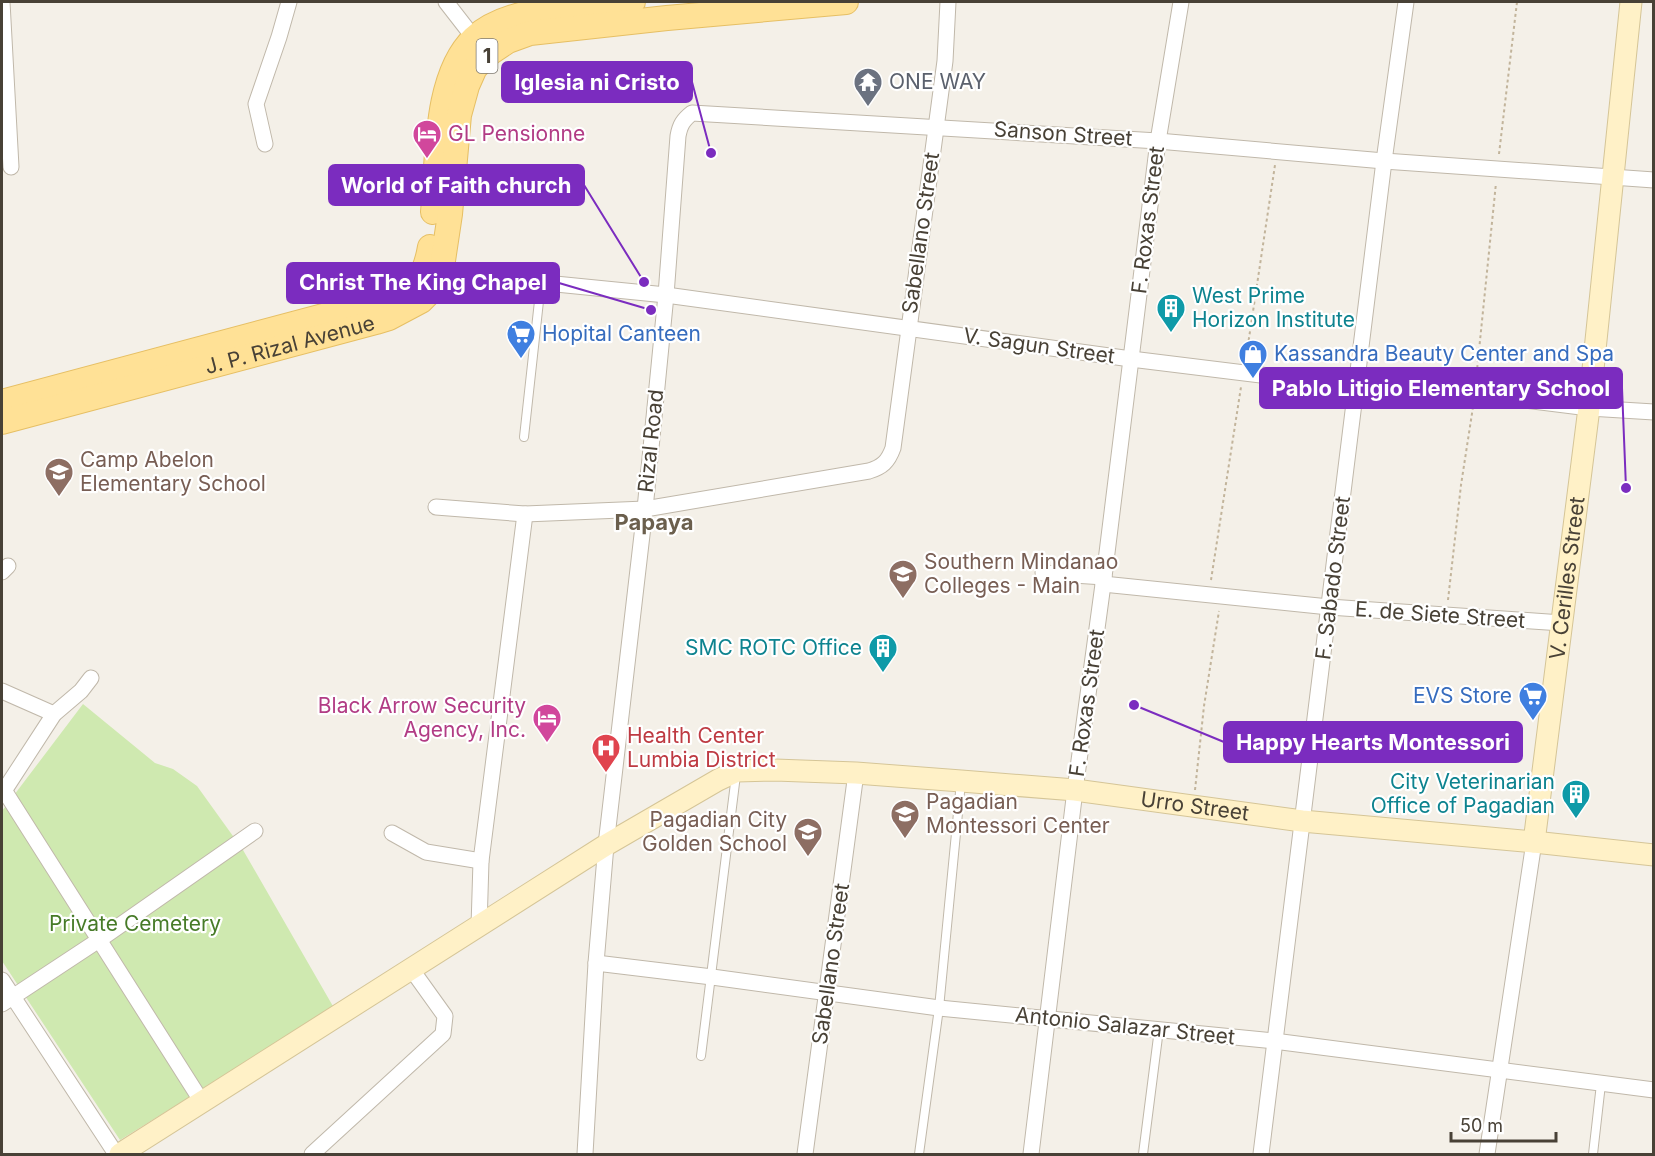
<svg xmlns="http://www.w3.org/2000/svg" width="1655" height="1156" font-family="Inter,sans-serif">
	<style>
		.green { fill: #cfe9b0 }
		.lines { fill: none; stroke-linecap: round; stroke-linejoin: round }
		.lane-casing { stroke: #c0b8aa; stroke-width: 10 }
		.street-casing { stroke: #c0b8aa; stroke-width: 17 }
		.secondary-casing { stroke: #d5c597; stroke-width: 23 }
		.primary-casing { stroke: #e6bf64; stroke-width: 26 }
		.path { stroke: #c2b49b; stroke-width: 2; stroke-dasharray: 3 3; stroke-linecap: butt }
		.lane { stroke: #fff; stroke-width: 8 }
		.street { stroke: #fff; stroke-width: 15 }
		.secondary { stroke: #fff1c7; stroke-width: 21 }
		.primary { stroke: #ffe196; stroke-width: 24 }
		.labels { text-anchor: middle; stroke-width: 4.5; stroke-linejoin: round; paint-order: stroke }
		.shield { fill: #fff; stroke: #7f7a72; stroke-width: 1.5 }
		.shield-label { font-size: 20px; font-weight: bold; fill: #484136 }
		.worship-label { font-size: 21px; fill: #5b616d; stroke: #fff; text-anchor: start }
		.hotel-label { font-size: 21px; fill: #b23c85; stroke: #fff; text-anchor: start }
		.street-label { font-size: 21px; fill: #484136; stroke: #fff }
		.culture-label { font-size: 21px; fill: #0d838f; stroke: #fff; text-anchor: end }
		.shop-label { font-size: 21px; fill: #366cbe; stroke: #fff; text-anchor: start }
		.education-label { font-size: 21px; fill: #785e54; stroke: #fff; text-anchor: start }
		.health-label { font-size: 21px; fill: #be3a42; stroke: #fff; text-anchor: start }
		.park-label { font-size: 21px; fill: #477b28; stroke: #fff }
		.neighbourhood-label { font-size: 22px; font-weight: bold; fill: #6b5f4d; stroke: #fff }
		.leader { fill: none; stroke: #7b2cbf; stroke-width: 2 }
		.callout-dot { fill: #7b2cbf; stroke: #fff; stroke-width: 2 }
		.callout { fill: #7b2cbf; stroke: #7b2cbf; stroke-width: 2 }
		.callout-label { font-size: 22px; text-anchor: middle; font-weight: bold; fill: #fff }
	</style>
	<rect width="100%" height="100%" fill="#f4f0e8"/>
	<polygon class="green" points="83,704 155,763 173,769 197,786 243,850 334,1008 120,1140 2,961 2,811"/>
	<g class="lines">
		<g class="lane-casing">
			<g id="lane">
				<polyline points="524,437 541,283"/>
				<polyline points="701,1056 736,775"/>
				<polyline points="919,1154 939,1008 961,782"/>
				<polyline points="1143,1154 1159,1029"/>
				<polyline points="1593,1154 1601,1084"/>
			</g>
		</g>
		<g class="street-casing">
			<g id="street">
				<polyline points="2,2 11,167"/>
				<polyline points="446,2 474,38"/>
				<polyline points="265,144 256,104 279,37 289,2"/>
				<polyline points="435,272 666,295 1131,359 1358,387 1475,394 1589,408 1654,412"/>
				<path d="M436,507L525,514L645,509L869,471C882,467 888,462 893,448L945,61L948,2"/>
				<polyline points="2,572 8,566"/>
				<polyline points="1043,573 1104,577"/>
				<polyline points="1103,584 1329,607 1562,623"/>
				<polyline points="2,691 54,714"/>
				<polyline points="4,790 202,1102"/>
				<polyline points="2,794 54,714 81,691 91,678"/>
				<polyline points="392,833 426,852 481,861"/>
				<polyline points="479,927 481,861 525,514"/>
				<polyline points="596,963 712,977 939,1008 1274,1041 1654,1090"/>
				<polyline points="2,980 116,1154"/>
				<polyline points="2,1004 99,940 255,831"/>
				<polyline points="312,1154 443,1034 445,1016 412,970"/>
				<path d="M585,1154L596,963L606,845L645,509L666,295L678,136C680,125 683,120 692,113L1158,141L1384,161L1654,180"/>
				<polyline points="805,1154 856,773"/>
				<polyline points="1031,1154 1075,790 1104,577 1158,141 1181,2"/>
				<polyline points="1261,1154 1384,161 1406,2"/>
				<polyline points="1487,1154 1534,842"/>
			</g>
		</g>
		<g class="secondary-casing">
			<g id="secondary">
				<path id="s1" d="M1534,842L1589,408L1631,2"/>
				<path id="s2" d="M120,1154L606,845L718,780L737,771L775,770L856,773L961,781L1075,790L1302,821L1534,842L1654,855"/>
			</g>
		</g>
		<g class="primary-casing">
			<g id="primary">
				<path d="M433,212C438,160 434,76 474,38C488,25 510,17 528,13C561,6 599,5 633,2"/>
				<path d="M2,402L383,300C414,286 424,282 430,247"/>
				<path id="s3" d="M2,422L376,322L389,318L421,301L432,290L441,274L450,214L459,115L467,86L475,68L490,53L508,41L530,33L667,18L846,2"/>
			</g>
		</g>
		<g class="path">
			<polyline points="1499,154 1517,2"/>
			<polyline points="1246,358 1275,165"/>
			<polyline points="1476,380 1496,183"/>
			<polyline points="1211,580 1241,387"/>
			<polyline points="1448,600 1461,485 1473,407"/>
			<polyline points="1195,790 1204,706 1219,611"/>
		</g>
		<use href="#lane" class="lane"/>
		<use href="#street" class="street"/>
		<use href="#secondary" class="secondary"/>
		<use href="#primary" class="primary"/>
	</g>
	<defs>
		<g id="temple-pin" transform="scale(1.5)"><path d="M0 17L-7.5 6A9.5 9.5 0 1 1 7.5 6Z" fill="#6b7280" stroke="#fff"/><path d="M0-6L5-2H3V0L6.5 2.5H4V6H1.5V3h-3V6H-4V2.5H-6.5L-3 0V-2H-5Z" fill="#fff"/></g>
		<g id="hotel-pin" transform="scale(1.5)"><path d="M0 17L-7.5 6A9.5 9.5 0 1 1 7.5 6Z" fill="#d1479c" stroke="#fff"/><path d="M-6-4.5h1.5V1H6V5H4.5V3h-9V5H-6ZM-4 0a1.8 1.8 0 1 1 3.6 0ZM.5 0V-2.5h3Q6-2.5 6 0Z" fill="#fff"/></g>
		<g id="building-pin" transform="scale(1.5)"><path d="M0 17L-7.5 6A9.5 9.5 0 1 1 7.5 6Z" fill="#0f9aa8" stroke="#fff"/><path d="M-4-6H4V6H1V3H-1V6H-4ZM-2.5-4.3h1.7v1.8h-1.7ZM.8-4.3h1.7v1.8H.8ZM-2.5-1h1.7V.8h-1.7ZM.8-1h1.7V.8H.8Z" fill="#fff"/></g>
		<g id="supermarket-pin" transform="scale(1.5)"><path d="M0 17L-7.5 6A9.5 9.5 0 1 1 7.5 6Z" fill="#3f7fe0" stroke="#fff"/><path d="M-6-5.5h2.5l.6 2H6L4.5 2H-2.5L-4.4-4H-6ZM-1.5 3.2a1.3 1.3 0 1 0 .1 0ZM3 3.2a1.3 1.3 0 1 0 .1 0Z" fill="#fff"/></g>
		<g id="shop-pin" transform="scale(1.5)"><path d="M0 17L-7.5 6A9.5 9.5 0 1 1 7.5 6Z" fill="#3f7fe0" stroke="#fff"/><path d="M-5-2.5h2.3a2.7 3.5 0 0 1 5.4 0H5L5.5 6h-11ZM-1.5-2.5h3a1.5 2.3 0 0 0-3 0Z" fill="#fff"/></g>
		<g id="school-pin" transform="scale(1.5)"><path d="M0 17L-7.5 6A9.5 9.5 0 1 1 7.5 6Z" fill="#8d6e63" stroke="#fff"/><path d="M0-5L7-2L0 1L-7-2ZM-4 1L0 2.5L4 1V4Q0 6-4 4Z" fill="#fff"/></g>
		<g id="university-pin" transform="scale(1.5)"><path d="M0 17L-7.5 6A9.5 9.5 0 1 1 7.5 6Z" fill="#8d6e63" stroke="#fff"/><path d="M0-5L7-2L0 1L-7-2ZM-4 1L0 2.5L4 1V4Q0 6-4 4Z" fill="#fff"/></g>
		<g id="hospital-pin" transform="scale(1.5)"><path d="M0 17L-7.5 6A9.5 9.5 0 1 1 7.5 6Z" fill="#e0444e" stroke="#fff"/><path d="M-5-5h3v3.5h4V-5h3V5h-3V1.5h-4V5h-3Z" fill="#fff"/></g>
	</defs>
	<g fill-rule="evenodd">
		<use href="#temple-pin" x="868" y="82"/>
		<use href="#hotel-pin" x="427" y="134"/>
		<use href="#building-pin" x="1171" y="308"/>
		<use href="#supermarket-pin" x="521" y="334"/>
		<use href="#shop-pin" x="1253" y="354"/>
		<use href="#school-pin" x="59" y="472"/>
		<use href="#university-pin" x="903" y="574"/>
		<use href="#building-pin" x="883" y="648"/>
		<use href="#supermarket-pin" x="1533" y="696"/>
		<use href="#hotel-pin" x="547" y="718"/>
		<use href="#hospital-pin" x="606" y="748"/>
		<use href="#building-pin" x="1576" y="794"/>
		<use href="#school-pin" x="905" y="814"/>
		<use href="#school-pin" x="808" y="832"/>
	</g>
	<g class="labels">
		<rect class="shield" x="476.5" y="39" width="21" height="34" rx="4.5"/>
		<g class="shield-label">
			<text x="487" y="63">1</text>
		</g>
		<g class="worship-label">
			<text x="889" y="89">ONE WAY</text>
		</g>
		<g class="hotel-label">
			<text x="448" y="141">GL Pensionne</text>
			<text x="526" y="713" text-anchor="end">Black Arrow Security<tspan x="526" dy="24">Agency, Inc.</tspan></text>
		</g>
		<g class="street-label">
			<text transform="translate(1063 134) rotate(4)" y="7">Sanson Street</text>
			<text transform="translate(1148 220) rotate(-83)" y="7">F. Roxas Street</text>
			<text transform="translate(921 233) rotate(-82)" y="7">Sabellano Street</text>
			<text dy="7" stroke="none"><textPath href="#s3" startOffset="298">J. P. Rizal Avenue</textPath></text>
			<text transform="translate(1039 346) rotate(8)" y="7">V. Sagun Street</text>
			<text transform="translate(651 441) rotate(-84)" y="7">Rizal Road</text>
			<text transform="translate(1333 578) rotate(-83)" y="7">F. Sabado Street</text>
			<text dy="7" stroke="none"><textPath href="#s1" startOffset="266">V. Cerilles Street</textPath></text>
			<text transform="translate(1440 615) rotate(4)" y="7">E. de Siete Street</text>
			<text transform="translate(1087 703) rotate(-82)" y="7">F. Roxas Street</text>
			<text dy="7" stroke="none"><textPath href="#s2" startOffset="1186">Urro Street</textPath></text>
			<text transform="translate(831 964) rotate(-82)" y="7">Sabellano Street</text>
			<text transform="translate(1125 1026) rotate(6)" y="7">Antonio Salazar Street</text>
		</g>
		<g class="culture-label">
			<text x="1192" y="303" text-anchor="start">West Prime<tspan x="1192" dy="24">Horizon Institute</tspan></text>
			<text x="862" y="655">SMC ROTC Office</text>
			<text x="1555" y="789">City Veterinarian<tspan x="1555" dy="24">Office of Pagadian</tspan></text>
		</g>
		<g class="shop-label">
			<text x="542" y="341">Hopital Canteen</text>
			<text x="1274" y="361">Kassandra Beauty Center and Spa</text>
			<text x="1512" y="703" text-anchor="end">EVS Store</text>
		</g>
		<g class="education-label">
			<text x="80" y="467">Camp Abelon<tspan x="80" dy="24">Elementary School</tspan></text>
			<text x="924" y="569">Southern Mindanao<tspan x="924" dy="24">Colleges - Main</tspan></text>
			<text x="926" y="809">Pagadian<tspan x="926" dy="24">Montessori Center</tspan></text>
			<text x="787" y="827" text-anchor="end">Pagadian City<tspan x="787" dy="24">Golden School</tspan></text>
		</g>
		<g class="health-label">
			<text x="627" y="743">Health Center<tspan x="627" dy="24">Lumbia District</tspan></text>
		</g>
		<g class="park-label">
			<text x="135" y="931">Private Cemetery</text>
		</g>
		<g class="neighbourhood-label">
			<text x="654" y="530">Papaya</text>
		</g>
	</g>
	<path class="leader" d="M711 153L692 82M644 282L584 185M651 310L559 283M1626 488L1622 388M1134 705L1224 742"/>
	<g class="callout-dot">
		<circle cx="711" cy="153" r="6"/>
		<circle cx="644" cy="282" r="6"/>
		<circle cx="651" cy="310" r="6"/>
		<circle cx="1626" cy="488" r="6"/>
		<circle cx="1134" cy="705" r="6"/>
	</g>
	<g class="callout">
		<rect x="502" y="62" width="190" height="40" rx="6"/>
		<rect x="329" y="165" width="255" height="40" rx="6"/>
		<rect x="287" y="263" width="272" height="40" rx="6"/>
		<rect x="1260" y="368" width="362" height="40" rx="6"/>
		<rect x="1224" y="722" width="298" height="40" rx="6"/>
	</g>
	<g class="callout-label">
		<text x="597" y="90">Iglesia ni Cristo</text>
		<text x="456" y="193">World of Faith church</text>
		<text x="423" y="290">Christ The King Chapel</text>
		<text x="1441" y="396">Pablo Litigio Elementary School</text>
		<text x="1373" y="750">Happy Hearts Montessori</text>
	</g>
	<rect width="1655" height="1156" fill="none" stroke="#484136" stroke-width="6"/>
	<path d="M1451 1132v9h105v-9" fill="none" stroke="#484136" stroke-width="3"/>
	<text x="1460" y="1132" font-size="18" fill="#484136" stroke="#ffffff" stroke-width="4.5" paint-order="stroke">50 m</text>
</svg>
